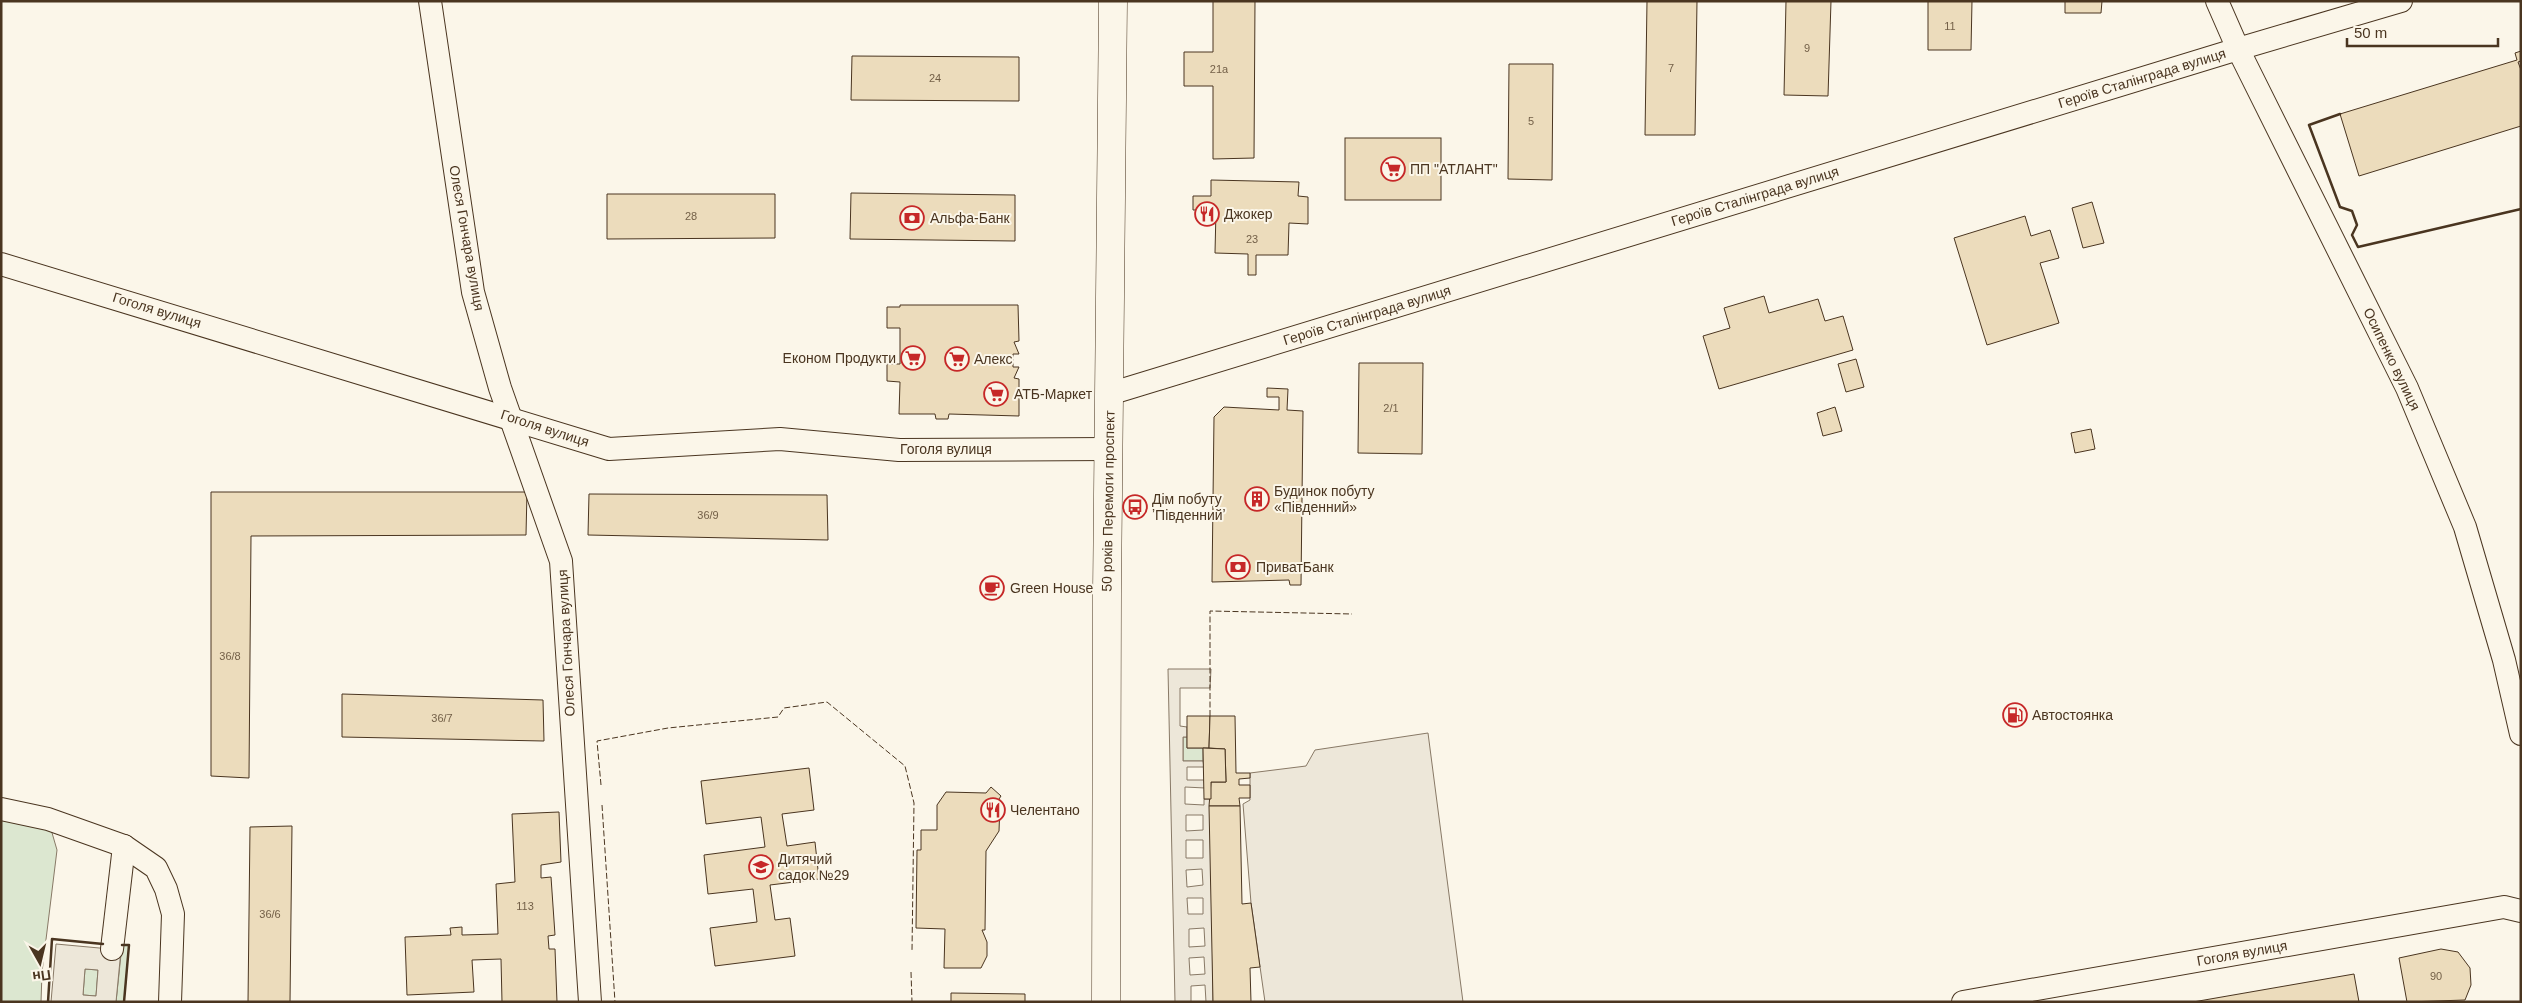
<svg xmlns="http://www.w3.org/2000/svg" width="2522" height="1003" font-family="Arial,sans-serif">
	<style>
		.green { fill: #dce7d0; stroke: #887966 }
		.parking { fill: #ede7d9; stroke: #887966; fill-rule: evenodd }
		.building { fill: #ecdcbc; stroke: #4a3520 }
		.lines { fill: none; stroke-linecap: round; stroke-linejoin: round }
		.minor-casing { stroke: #4a3520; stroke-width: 24 }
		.major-casing { stroke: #4a3520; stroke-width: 29 }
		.minor { stroke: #fbf6e9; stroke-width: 22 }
		.major { stroke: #fbf6e9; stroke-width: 28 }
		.fence { stroke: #4a3520; stroke-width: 1; stroke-dasharray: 6 2.5; stroke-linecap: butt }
		.wall { stroke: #4a3520; stroke-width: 2.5 }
		.labels { text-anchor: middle; stroke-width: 4; stroke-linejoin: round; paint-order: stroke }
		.number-label { font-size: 11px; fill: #725f47 }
		.street-label { font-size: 14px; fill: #4a3520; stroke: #fbf6e9 }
		.poi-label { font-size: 14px; fill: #4a3520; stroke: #fbf6e9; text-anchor: start }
	</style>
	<rect width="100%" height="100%" fill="#fbf6e9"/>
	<g class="green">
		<polygon points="1183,737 1187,737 1187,748 1203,748 1203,761 1183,761"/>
		<polygon points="1,809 48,819 57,850 42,972 41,1002 1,1002"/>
		<polygon points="122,945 129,945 124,1002 116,1002"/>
		<polygon points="85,969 98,970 96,996 83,995"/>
	</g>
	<g class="parking">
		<path d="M1168,669H1211L1210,688H1180V726L1187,727V737H1183V761H1203L1204,767H1187V780H1204L1205,788L1185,787V804L1204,805V799H1211L1213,1002H1206L1205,985L1191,986V1002H1175ZM1186,815H1203V830L1186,831ZM1186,840H1203V858H1186ZM1202,869L1203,885L1187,887L1186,870ZM1187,898H1203V914H1188ZM1204,928L1205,946L1189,947V929ZM1204,957L1205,974L1190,975L1189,958Z"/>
		<polygon points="1428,733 1463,1002 1265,1002 1251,903 1243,804 1250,800 1250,773 1306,766 1315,750"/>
		<path d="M56,944L121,950L116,1002H51ZM85,969L98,970L96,996L83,995Z"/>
	</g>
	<g class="building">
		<polygon points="1213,1 1255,1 1254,158 1213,159 1213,86 1184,86 1184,52 1213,52"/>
		<polygon points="1647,1 1697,1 1695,135 1645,135"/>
		<polygon points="1786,1 1831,1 1828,96 1784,95"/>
		<polygon points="1928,1 1972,1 1971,50 1928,50"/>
		<polygon points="2065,1 2102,1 2101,13 2065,13"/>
		<polygon points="2521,51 2521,61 2518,62 2521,70 2521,126 2359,176 2340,114 2517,60 2515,53"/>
		<polygon points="852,56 1019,57 1019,101 851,100"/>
		<polygon points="1509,64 1553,64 1552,180 1508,179"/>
		<rect x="1345" y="138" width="96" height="62"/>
		<polygon points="1211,180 1299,182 1298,196 1308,197 1308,224 1289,223 1288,255 1256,255 1256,275 1248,275 1248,254 1215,253 1216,210 1193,210 1193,196 1211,196"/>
		<polygon points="851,193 1015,195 1015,241 850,239"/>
		<polygon points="607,194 775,194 775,238 607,239"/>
		<polygon points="2092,202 2104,243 2083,248 2072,208"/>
		<polygon points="2025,216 2031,236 2050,230 2059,258 2040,263 2059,323 1987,345 1954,238"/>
		<polygon points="1764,296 1769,313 1818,299 1825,321 1843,316 1853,350 1719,389 1703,336 1730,328 1724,308"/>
		<polygon points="900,305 1018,305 1019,341 1014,342 1019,354 1013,354 1013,367 1019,367 1014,378 1019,379 1019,416 949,414 948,419 936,419 935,414 899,414 900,382 887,381 887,364 900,364 900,328 887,328 887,307 900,307"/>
		<polygon points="1856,359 1864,387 1846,392 1838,364"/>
		<polygon points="1359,363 1423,363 1422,454 1358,453"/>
		<polygon points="1267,388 1288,389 1287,410 1303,411 1301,585 1290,585 1289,580 1212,582 1214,417 1224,407 1279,410 1279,397 1267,397"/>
		<polygon points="1835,407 1842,431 1823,436 1817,413"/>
		<polygon points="2091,429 2095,449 2075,453 2071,433"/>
		<polygon points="211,492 527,492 526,535 251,536 249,778 211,776"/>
		<polygon points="589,494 827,495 828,540 588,535"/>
		<polygon points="342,694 543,700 544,741 342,737"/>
		<polygon points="1187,716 1210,716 1209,748 1187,748"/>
		<polygon points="1210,716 1235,716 1236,773 1250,773 1250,778 1239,779 1239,785 1250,785 1250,798 1239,798 1240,806 1209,806 1211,782 1226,782 1225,749 1209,748"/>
		<polygon points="1203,748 1225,749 1226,782 1211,782 1211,799 1204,799"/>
		<polygon points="809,768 814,810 782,814 787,846 815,842 819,879 770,885 775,920 790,918 795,956 715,966 710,928 757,922 753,889 708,894 704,855 765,847 761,817 706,824 701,781"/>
		<polygon points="991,787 1001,796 997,802 1000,804 999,831 986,851 985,930 982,930 987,942 987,956 981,968 944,968 945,929 916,928 917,850 921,850 921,830 937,830 937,805 946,792 986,793"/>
		<polygon points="1209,806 1240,806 1242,904 1251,903 1260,967 1250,968 1251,1002 1213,1002"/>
		<polygon points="559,812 561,862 541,865 541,878 551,877 555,935 548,936 549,949 555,949 557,1002 502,1002 501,959 472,960 474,992 407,995 405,937 451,935 450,928 462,927 462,935 498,934 496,884 515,882 512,814"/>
		<polygon points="292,826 290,1002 248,1002 250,827"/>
		<polygon points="2441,949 2458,952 2470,968 2471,985 2465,1000 2407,1002 2399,958"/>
		<polygon points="2354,974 2359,1002 2193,1002"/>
		<polygon points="951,993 1025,994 1025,1002 951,1002"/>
	</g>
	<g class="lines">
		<g class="minor-casing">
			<g id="minor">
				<polyline points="430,1 473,292 500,388 561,561 590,1002"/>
				<polyline points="2217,1 2238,49 2407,388 2465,527 2504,660 2521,734"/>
				<polyline points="1,264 609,449 780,439 899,450 1108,449"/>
				<polyline points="1109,394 2238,49 2401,1"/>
				<polyline points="1,809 48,819 124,846 156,868 166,889 173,914 170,1002"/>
				<polyline points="112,949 124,846"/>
				<polyline points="1963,1002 2504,907 2521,911"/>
			</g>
		</g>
		<g class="major-casing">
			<polyline id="major" points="1106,1002 1107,593 1113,1"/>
		</g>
		<use href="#minor" class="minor"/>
		<use href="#major" class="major"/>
		<g class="fence">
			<polyline points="1210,716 1210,611 1352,614"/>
			<polyline points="601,785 597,741 668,728 778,717 784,708 827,702 905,766 914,803 912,951"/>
			<polyline points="602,805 615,1002"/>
			<polyline points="911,972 912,1002"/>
		</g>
		<g class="wall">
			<polyline points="2340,114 2309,125 2340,207 2352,211 2357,225 2352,235 2358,247 2521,209"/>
			<polyline points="122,945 129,945 124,1002"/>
			<polyline points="48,1002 52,939 103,944"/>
		</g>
	</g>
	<defs>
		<g id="supermarket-ring" transform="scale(1.25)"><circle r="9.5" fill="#fbf6e9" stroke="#c62828" stroke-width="1.5"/><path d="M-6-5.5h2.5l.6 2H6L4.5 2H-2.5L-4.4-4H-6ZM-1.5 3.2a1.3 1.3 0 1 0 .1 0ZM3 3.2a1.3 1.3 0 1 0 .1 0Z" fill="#c62828"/></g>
		<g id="restaurant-ring" transform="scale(1.25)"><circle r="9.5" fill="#fbf6e9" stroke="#c62828" stroke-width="1.5"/><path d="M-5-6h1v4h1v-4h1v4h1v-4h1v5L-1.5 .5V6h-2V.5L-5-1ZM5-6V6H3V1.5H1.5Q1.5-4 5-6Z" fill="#c62828"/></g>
		<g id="bank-ring" transform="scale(1.25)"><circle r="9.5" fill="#fbf6e9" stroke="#c62828" stroke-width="1.5"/><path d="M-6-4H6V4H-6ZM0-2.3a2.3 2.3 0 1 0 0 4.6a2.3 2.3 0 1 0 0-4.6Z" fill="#c62828"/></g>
		<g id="building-ring" transform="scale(1.25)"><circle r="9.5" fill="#fbf6e9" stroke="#c62828" stroke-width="1.5"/><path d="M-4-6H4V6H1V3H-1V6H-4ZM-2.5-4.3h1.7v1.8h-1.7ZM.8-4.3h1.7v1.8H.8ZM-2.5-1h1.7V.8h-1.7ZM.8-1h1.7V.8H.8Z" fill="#c62828"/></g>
		<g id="bus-ring" transform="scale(1.25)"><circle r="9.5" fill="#fbf6e9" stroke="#c62828" stroke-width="1.5"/><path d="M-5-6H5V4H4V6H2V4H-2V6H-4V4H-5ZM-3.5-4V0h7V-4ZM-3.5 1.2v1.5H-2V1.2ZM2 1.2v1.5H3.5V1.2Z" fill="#c62828"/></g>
		<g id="cafe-ring" transform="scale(1.25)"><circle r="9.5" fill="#fbf6e9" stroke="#c62828" stroke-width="1.5"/><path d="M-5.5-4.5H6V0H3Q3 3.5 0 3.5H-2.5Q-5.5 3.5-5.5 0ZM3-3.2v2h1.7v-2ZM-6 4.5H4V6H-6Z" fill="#c62828"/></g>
		<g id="fuel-ring" transform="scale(1.25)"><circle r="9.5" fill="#fbf6e9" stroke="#c62828" stroke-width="1.5"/><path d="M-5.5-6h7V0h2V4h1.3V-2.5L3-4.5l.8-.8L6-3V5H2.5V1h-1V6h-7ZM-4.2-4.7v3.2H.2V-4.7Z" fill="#c62828"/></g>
		<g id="school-ring" transform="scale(1.25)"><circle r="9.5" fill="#fbf6e9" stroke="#c62828" stroke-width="1.5"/><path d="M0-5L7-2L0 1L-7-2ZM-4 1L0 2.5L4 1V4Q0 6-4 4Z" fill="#c62828"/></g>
	</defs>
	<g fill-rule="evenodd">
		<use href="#supermarket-ring" x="1393" y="169"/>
		<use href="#restaurant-ring" x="1207" y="214"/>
		<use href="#bank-ring" x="912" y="218"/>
		<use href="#supermarket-ring" x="913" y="358"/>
		<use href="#supermarket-ring" x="957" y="359"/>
		<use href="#supermarket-ring" x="996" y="394"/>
		<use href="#building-ring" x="1257" y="499"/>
		<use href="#bus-ring" x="1135" y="507"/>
		<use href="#bank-ring" x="1238" y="567"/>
		<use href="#cafe-ring" x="992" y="588"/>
		<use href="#fuel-ring" x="2015" y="715"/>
		<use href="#restaurant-ring" x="993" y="810"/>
		<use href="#school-ring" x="761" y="867"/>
	</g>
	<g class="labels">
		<g class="number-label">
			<text x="1950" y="30">11</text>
			<text x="1807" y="52">9</text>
			<text x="1671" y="72">7</text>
			<text x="1219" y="73">21а</text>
			<text x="935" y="82">24</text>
			<text x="1531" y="125">5</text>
			<text x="691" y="220">28</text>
			<text x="1252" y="243">23</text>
			<text x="1391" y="412">2/1</text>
			<text x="708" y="519">36/9</text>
			<text x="230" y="660">36/8</text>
			<text x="442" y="722">36/7</text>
			<text x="525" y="910">113</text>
			<text x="270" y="918">36/6</text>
			<text x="2436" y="980">90</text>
		</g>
		<g class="street-label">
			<text transform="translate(2142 78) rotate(-17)" y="5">Героїв Сталінграда вулиця</text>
			<text transform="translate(1755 196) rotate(-17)" y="5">Героїв Сталінграда вулиця</text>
			<text transform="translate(467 238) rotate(80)" y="5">Олеся Гончара вулиця</text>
			<text transform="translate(157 310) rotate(17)" y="5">Гоголя вулиця</text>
			<text transform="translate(1367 315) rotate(-17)" y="5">Героїв Сталінграда вулиця</text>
			<text transform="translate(2392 359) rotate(64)" y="5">Осипенко вулиця</text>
			<text transform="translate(545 428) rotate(18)" y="5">Гоголя вулиця</text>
			<text x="946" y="454">Гоголя вулиця</text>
			<text transform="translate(1108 501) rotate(-89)" y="5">50 років Перемоги проспект</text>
			<text transform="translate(566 643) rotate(-93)" y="5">Олеся Гончара вулиця</text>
			<text transform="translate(2242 953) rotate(-10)" y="5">Гоголя вулиця</text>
		</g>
		<g class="poi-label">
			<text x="1410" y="174">ПП "АТЛАНТ"</text>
			<text x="1224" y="219">Джокер</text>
			<text x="930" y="223">Альфа-Банк</text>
			<text x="896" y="363" text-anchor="end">Економ Продукти</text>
			<text x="974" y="364">Алекс</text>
			<text x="1014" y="399">АТБ-Маркет</text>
			<text x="1274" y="496">Будинок побуту<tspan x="1274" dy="16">«Південний»</tspan></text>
			<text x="1152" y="504">Дім побуту<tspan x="1152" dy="16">ʼПівденнийʼ</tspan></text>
			<text x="1256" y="572">ПриватБанк</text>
			<text x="1010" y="593">Green House</text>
			<text x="2032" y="720">Автостоянка</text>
			<text x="1010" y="815">Челентано</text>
			<text x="778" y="864">Дитячий<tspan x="778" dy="16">садок №29</tspan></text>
		</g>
	</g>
	<rect width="2522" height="1003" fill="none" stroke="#4a3520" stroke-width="5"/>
	<g transform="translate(40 963) rotate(172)" stroke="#fbf6e9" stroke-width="4" paint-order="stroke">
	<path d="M0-4L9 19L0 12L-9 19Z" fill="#4a3520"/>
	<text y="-8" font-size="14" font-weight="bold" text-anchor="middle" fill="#4a3520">Пн</text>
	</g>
	<path d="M2347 38v8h151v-8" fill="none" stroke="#4a3520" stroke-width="2.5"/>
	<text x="2354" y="38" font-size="15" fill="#4a3520" stroke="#fbf6e9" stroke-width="4" paint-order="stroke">50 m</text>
</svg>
